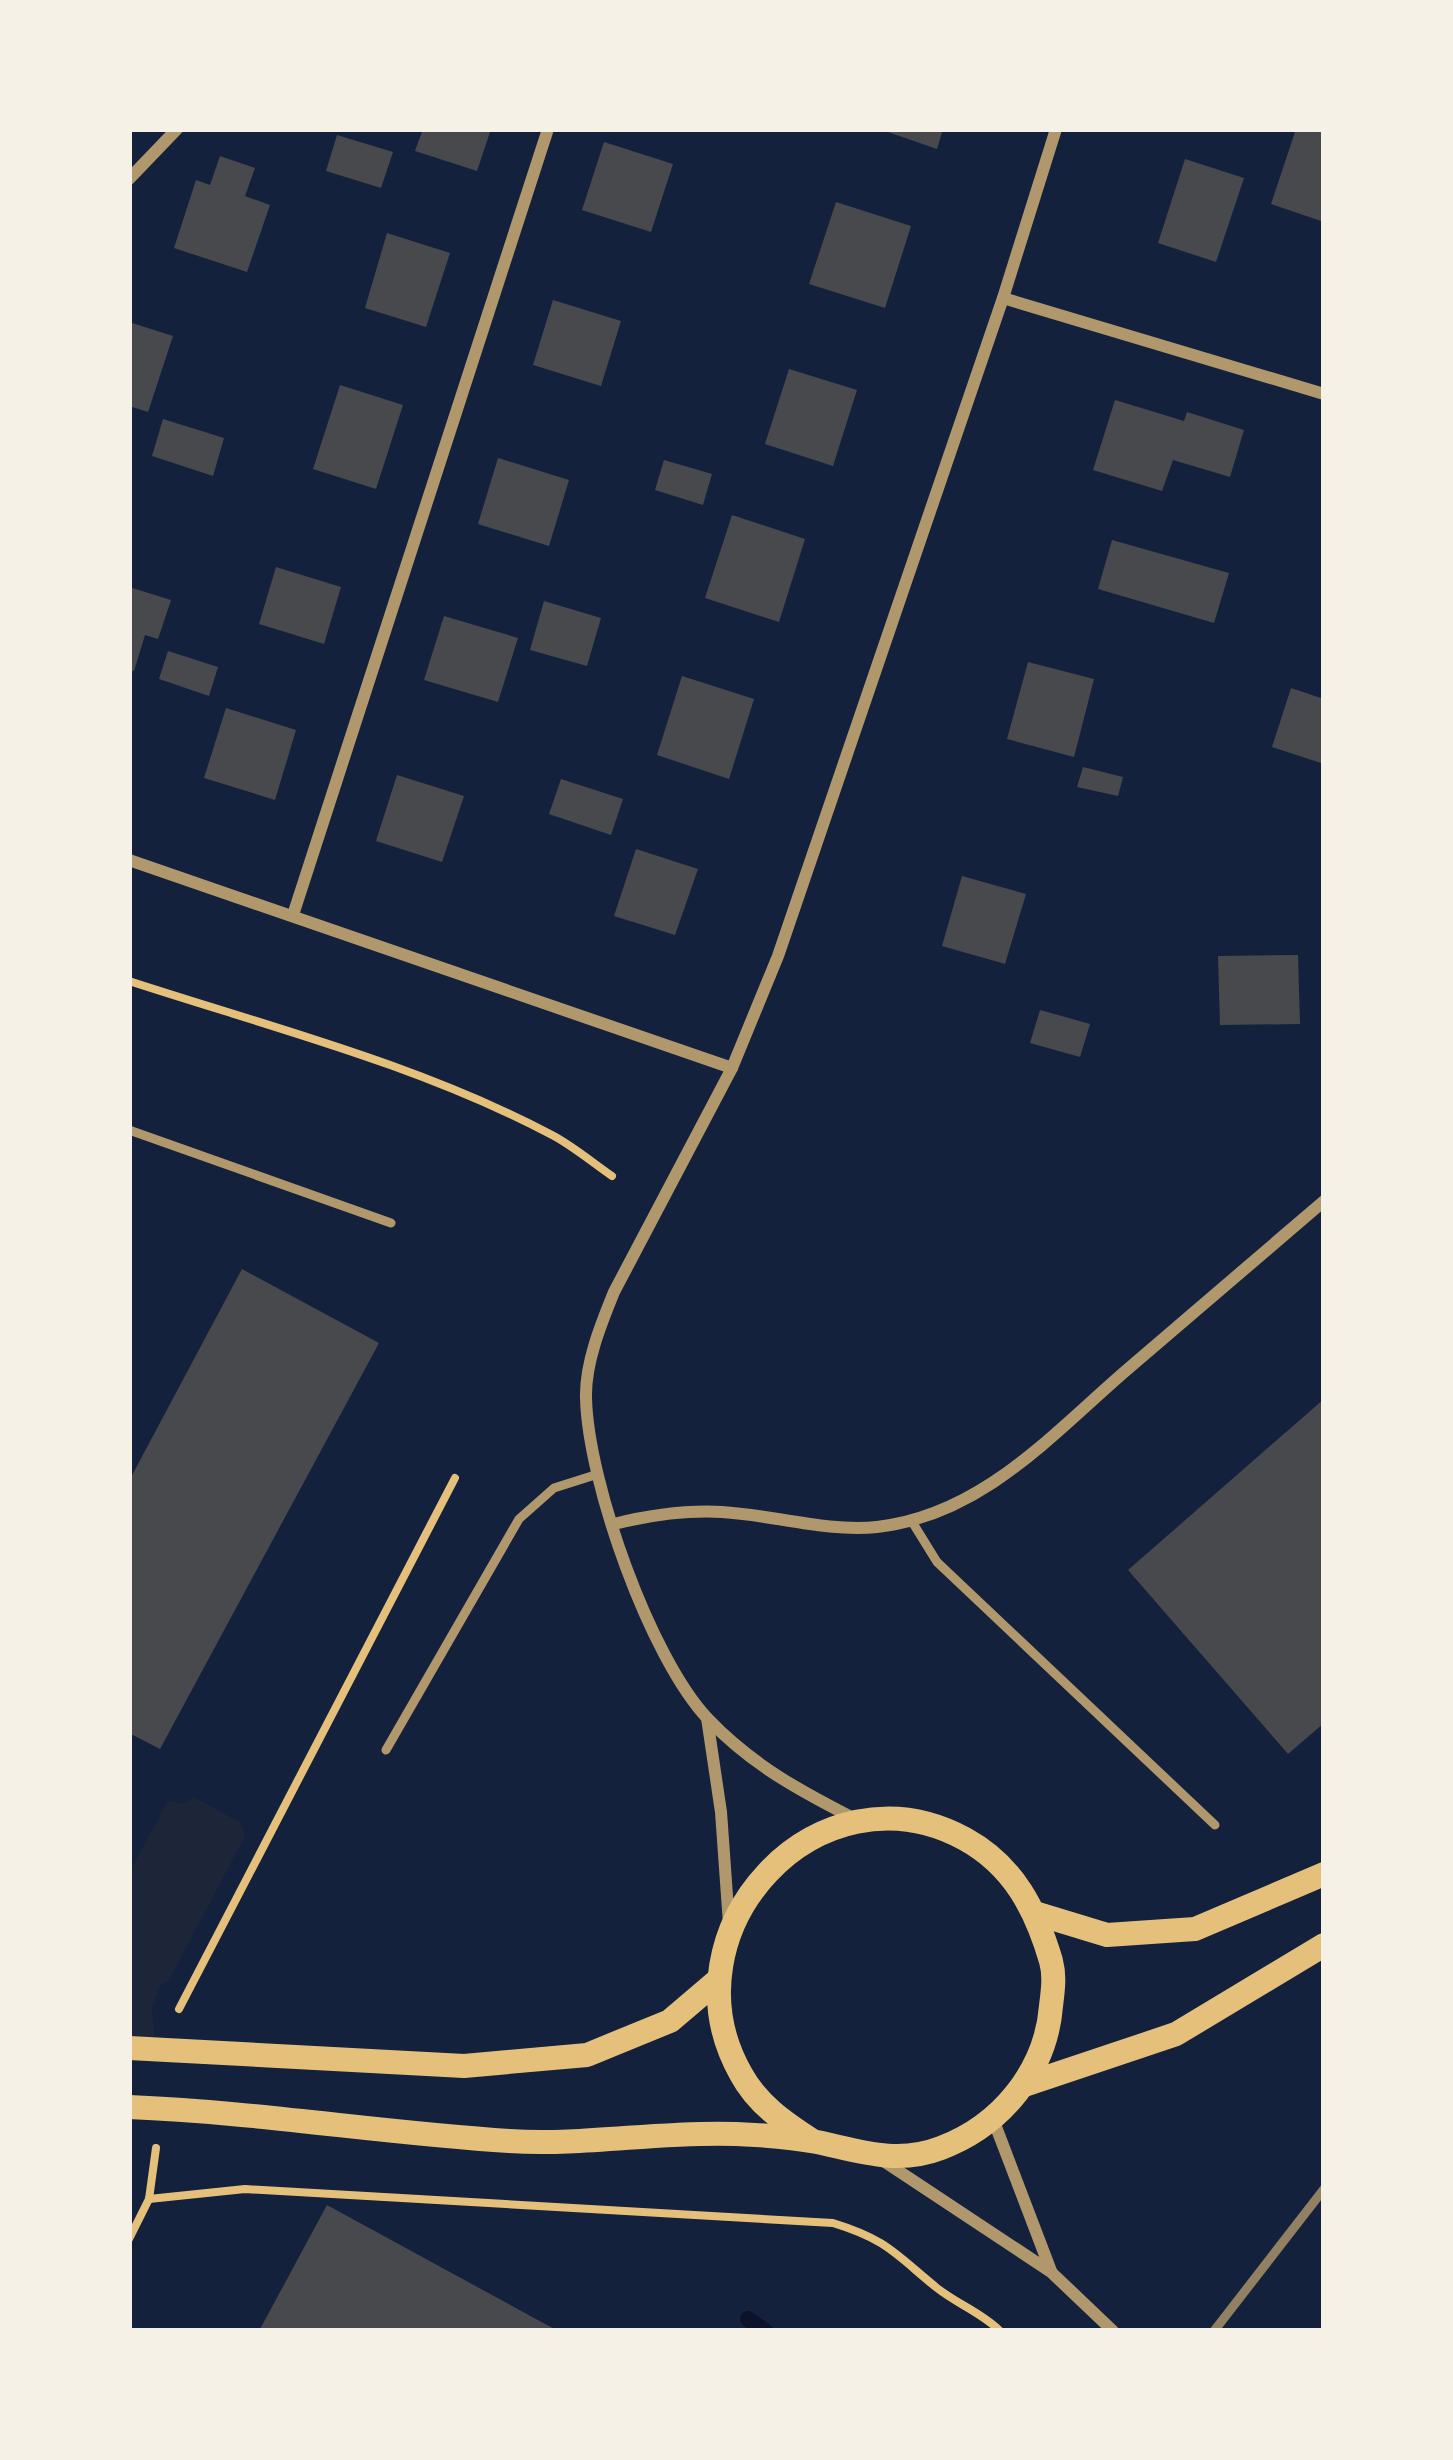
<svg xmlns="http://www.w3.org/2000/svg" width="1453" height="2460" font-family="'Varela Round',sans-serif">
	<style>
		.green { fill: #1d2539 }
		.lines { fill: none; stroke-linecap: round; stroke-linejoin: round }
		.stream { stroke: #0b132b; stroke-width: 16 }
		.building { fill: #48494c }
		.path { stroke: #e5c07b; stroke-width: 8 }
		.service { stroke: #b1986c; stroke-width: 9 }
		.minor { stroke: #b1986c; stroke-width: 12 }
		.secondary { stroke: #e5c07b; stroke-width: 24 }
		.rail { stroke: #918062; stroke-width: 9 }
	</style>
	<rect width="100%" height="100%" fill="#14213d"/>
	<polygon class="green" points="194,1797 241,1823 245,1836 168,1982 160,1985 152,2010 155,2041 129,2038 129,1873 168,1801 183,1804"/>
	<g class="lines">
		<polyline class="stream" points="748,2319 765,2331"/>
	</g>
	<g class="building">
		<polygon points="423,129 491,129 477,171 415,151"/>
		<polygon points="879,129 943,129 937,149"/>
		<polygon points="1296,129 1324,129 1324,222 1271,204"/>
		<polygon points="337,135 393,152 381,188 326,171"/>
		<polygon points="604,142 673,164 651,232 582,210"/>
		<polygon points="220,156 255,168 245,196 270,205 247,272 174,248 196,180 210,185"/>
		<polygon points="1185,159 1244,178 1216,262 1158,243"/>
		<polygon points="836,202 911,226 885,308 809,284"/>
		<polygon points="387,233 450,253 426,327 365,308"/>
		<polygon points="553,300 621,321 601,386 533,365"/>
		<polygon points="129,322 173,336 148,412 129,406"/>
		<polygon points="789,369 857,390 833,466 765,444"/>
		<polygon points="340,385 403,405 376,489 313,469"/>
		<polygon points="1115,400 1184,421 1187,412 1244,430 1230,477 1173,460 1162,491 1093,470"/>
		<polygon points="163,419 224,438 213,476 152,456"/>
		<polygon points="498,458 569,480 549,546 478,524"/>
		<polygon points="664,460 712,474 703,505 655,490"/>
		<polygon points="732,515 805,539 779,622 705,598"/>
		<polygon points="1112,540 1229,573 1214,623 1098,589"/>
		<polygon points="276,567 341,587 324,644 259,624"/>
		<polygon points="129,587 171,600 158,639 145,635 134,671 129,670"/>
		<polygon points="544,601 601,618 587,666 530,650"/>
		<polygon points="444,616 518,638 498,702 424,680"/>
		<polygon points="168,651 218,667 209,696 159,679"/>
		<polygon points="1028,662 1094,679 1074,757 1007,739"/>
		<polygon points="682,676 754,699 729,779 657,755"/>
		<polygon points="1291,688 1324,699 1324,764 1272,747"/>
		<polygon points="226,708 296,730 275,800 204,778"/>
		<polygon points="1083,767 1123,777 1118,796 1077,787"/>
		<polygon points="397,775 464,796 442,862 376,841"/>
		<polygon points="561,779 623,799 611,835 549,814"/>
		<polygon points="636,849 698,869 675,935 614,916"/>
		<polygon points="962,876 1026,894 1005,964 942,946"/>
		<polygon points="1298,955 1300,1024 1220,1025 1218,956"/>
		<polygon points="1040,1010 1090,1024 1080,1057 1030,1043"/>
		<polygon points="242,1269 379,1343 160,1749 129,1733 129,1481"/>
		<polygon points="1324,1399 1324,1723 1288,1754 1128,1570"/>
		<polygon points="327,2205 558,2331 259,2331"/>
	</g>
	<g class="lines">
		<g class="path">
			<path d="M129,981C270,1027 420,1065 552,1135C573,1146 593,1163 612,1176"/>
			<polyline points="179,2009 455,1478"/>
			<path d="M149,2199L245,2189L833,2223C888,2240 895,2254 937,2288C957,2304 982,2313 1000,2331"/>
			<polyline points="129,2239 149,2199 156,2148"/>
		</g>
		<g class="service">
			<polyline points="129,1130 391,1223"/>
			<polyline points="911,1520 937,1562 1215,1825"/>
			<polyline points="386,1750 519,1519 554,1488 595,1475"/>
		</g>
		<g class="minor">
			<polyline points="129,179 177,129"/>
			<polyline points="1003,298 1324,394"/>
			<polyline points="129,860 732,1068"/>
			<polyline points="293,915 548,129"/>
			<path d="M614,1524C650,1515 684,1510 722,1512C774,1515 825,1532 877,1527C983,1515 1053,1433 1129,1368C1194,1313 1259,1257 1324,1201"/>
			<polyline points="707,1718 721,1812 729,1924"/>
			<path d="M859,1821C802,1792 753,1766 708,1719C650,1658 588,1482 586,1398C585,1363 601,1324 614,1292L732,1068L778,956L1003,298L1056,129"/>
			<polyline points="993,2119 1051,2271"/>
			<polyline points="885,2162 1051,2272 1113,2331"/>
		</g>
		<g class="secondary">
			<polyline points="1038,1914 1107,1935 1195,1929 1324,1874"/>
			<polyline points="129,2048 464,2066 587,2055 670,2021 717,1981"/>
			<polyline points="1024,2085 1176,2034 1324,1945"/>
			<path d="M129,2107C256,2112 382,2133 509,2141C584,2146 660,2131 736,2134C762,2135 791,2137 817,2142C859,2151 897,2165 941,2148C1002,2125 1046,2070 1051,2006C1053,1990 1055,1976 1051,1961C1036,1910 1014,1866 965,1839C818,1759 660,1931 741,2074C757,2104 785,2123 813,2141"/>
		</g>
		<polyline class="rail" points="1214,2331 1324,2189"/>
	</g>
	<rect width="1453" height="2460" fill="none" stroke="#f6f1e7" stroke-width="264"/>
</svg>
